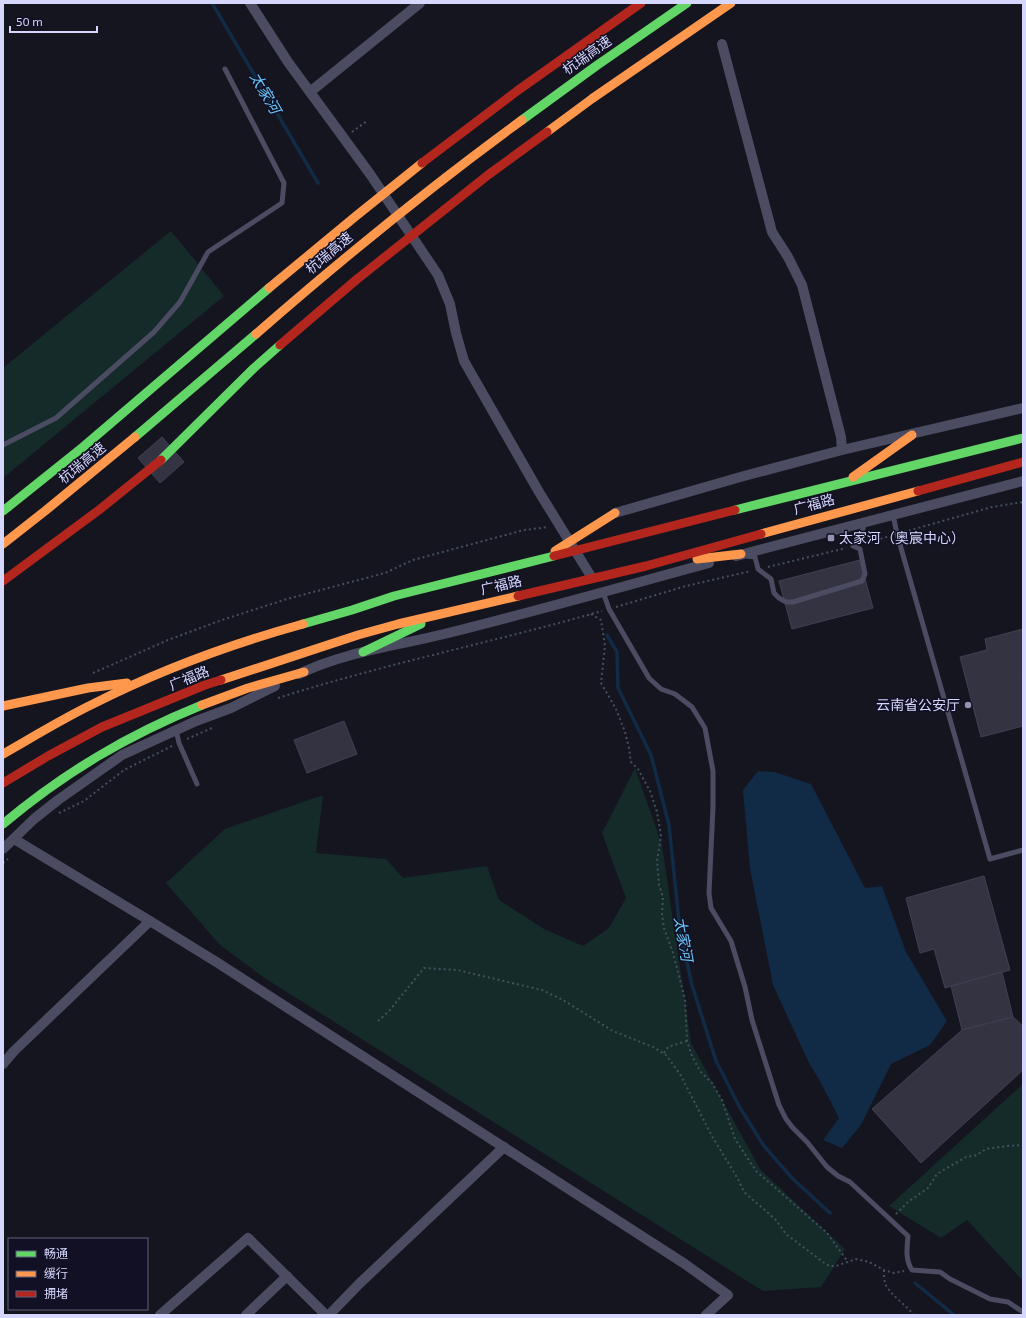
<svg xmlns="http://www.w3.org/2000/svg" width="1026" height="1318" font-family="'Exo 2','Noto Sans SC',sans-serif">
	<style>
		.green { fill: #142b2a }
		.water { fill: #112a45 }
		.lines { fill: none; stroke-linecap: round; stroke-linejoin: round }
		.stream { stroke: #112a45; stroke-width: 3.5 }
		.building { fill: #333342; stroke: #414053 }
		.path { stroke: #43515c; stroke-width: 2; stroke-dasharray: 2 3; stroke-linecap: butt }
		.lane { stroke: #4b4c61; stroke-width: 5 }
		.street { stroke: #4b4c61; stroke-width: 10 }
		.fast { stroke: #63d668; stroke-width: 9 }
		.slow { stroke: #ff974d; stroke-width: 9 }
		.jam { stroke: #b3261e; stroke-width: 9 }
		.fast-bridge { stroke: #63d668; stroke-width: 9 }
		.slow-bridge { stroke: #ff974d; stroke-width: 9 }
		.jam-bridge { stroke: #b3261e; stroke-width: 9 }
		.poi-dot { fill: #9293b0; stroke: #111025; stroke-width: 1.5 }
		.labels { text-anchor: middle; stroke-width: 3; stroke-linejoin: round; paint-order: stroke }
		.street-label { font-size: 14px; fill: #d6d7fd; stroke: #111025 }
		.poi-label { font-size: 14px; fill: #d6d7fd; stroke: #111025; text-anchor: start }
		.water-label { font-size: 15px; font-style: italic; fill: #6ac7f8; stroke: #111025 }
	</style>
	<rect width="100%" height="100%" fill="#151520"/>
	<g class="green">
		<polygon points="171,231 224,296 3,478 3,368"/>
		<polygon points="635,768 662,845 691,1043 760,1169 845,1249 821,1287 763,1291 266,979 220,945 166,883 225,829 323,795 316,853 386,859 403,878 487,866 499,900 544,929 583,946 609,928 626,898 602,833"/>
		<polygon points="1023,1084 1023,1281 967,1220 941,1238 889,1206"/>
	</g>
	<polygon class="water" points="758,771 775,772 811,784 865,888 882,886 906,952 947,1021 930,1045 891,1064 861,1125 842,1148 823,1140 839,1118 821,1083 808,1061 773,985 750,869 743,790"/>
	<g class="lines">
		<g class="stream">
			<polyline points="212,3 318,183"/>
			<polyline points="607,635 617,652 618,688 651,755 669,825 680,931 692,985 716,1061 739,1106 764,1146 792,1178 830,1213"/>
			<polyline points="915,1283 954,1315"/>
		</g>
	</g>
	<g class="building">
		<polygon points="162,437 184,462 160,483 138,458"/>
		<polygon points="860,560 873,608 792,629 779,581"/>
		<polygon points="1023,629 1023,676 1022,676 1023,681 1023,726 981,737 960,657 987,650 985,639"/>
		<polygon points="344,721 357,754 307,773 294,740"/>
		<polygon points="984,876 1010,970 945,988 934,949 920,953 906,898"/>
		<polygon points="1002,972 1013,1017 962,1030 951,986"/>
		<polygon points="1013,1017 1023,1026 1023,1070 921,1163 872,1109 962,1030"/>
	</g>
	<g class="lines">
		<g class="path">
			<polyline points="352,132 367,121"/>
			<polyline points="904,532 992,507 1023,502"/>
			<polyline points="866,543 890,536"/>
			<polyline points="768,567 846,548"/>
			<polyline points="616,607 686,586 751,571"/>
			<polyline points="591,614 601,620 605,646 601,683 616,709 625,732 629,748 631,762 638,769 650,791 657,812 661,836 657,861 659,885 663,897 662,914 664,928 673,953 685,999 687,1041 692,1056 700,1071 712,1083 722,1100 735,1139 756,1171 827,1233 848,1262"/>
			<polyline points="93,673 168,640 222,620 287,599 385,573 413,560 524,530 548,527"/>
			<path d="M278,698C384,664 494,642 602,611"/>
			<polyline points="187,739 214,727"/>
			<polyline points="59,813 84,801 124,770 172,746"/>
			<polyline points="3,863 8,859"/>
			<polyline points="378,1021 389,1011 424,968 457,970 542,990 563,1000 613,1031 653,1047 666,1055 680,1074 713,1138 738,1179 744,1192 775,1219 786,1234 823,1262 829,1266 836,1266 856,1259 869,1262 884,1270 893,1273 904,1271"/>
			<polyline points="664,1053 668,1047 687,1041"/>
			<polyline points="896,1214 908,1202 928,1188 937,1174 966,1157 977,1155 986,1149 1007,1146 1023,1145"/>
			<path d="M884,1270C884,1274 884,1279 885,1283C888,1293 907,1306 914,1315"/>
		</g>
		<g class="lane">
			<polyline points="3,445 56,418 154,332 180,302 208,252 282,203 284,183 225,69"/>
			<polyline points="893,515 897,534 990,859 1023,850"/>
			<polyline points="747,556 755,557 758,569 771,579 774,593 779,598 786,602 793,602 862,581 865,574 860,549 853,546 861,534 865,523"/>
			<path d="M603,592L609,609L649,678L661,689L675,694L692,707L705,728L713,771V807L709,893L711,908L731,941L745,987L752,1020L779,1105L786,1119L793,1128L807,1142L827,1167L838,1176L850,1182L908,1236C907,1248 905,1259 912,1270L940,1272L950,1279L990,1299L1008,1302L1023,1312"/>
			<polyline points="176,730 179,743 197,784"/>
		</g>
		<g class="street">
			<polyline points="250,3 288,62 370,174 438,275 450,304 456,333 464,361 539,492 592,578"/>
			<polyline points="722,44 772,232 788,257 802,285 841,437 842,450"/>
			<polyline points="310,92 420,3"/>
			<polyline points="615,513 744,476 842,450 1023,408"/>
			<polyline points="736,556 1023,481"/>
			<path d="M299,674C344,652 396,646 444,634C533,612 621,587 709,563"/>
			<polyline points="14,839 150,921 218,963 685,1264 728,1295 706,1315"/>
			<polyline points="3,849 34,819 58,800 122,755 196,721 231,708 275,686"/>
			<polyline points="3,1064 14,1051 150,921"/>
			<polyline points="160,1315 248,1238 326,1315"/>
			<polyline points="246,1315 287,1276"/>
			<polyline points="329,1315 359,1284 504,1147"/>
		</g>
		<g class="fast">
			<polyline points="161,460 254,368 280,345"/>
			<polyline points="735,510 1023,438"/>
			<polyline points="303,624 352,610 394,596 554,556"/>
			<polyline points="363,652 421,624"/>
			<path d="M3,824C65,772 128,735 202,705"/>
		</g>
		<g class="slow">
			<polyline points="593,98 731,3"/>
			<polyline points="853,477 912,435"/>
			<polyline points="761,534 918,491"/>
			<polyline points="555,551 615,513"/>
			<polyline points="697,559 741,554"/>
			<polyline points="221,680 358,635 398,624 518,596"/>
			<polyline points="202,705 248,688 304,672"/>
			<polyline points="3,706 88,688 127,683"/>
			<path d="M3,754C33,737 62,719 93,704C160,670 231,644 303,624"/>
		</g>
		<g class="jam">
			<polyline points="280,345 356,280"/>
			<polyline points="918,491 1023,462"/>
			<polyline points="554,556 735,510"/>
			<polyline points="3,581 99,510 161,460"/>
			<polyline points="518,596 646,566 761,534"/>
			<polyline points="3,783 48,756 102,727 205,685 221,680"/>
		</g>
		<g class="fast-bridge">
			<polyline points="522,120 596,66 687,3"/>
			<polyline points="135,437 256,334"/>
			<polyline points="3,511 83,447 269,288"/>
		</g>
		<g class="slow-bridge">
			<polyline points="547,132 593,98"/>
			<polyline points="269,288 356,216 422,163"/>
			<path d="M256,334C342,259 430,187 522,120"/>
			<polyline points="3,544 45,511 135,437"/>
		</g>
		<g class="jam-bridge">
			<polyline points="422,163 517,91 641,3"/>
			<polyline points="356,280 488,175 547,132"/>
		</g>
	</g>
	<g class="poi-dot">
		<rect x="827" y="534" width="8" height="8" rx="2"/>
		<circle cx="968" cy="705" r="4"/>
	</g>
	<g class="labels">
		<g class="street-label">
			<text transform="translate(587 55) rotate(-35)" y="5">杭瑞高速</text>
			<text transform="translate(329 253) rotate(-40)" y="5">杭瑞高速</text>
			<text transform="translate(82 463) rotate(-39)" y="5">杭瑞高速</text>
			<text transform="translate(814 504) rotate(-15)" y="5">广福路</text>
			<text transform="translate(501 585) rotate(-13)" y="5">广福路</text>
			<text transform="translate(189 678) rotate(-22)" y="5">广福路</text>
		</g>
		<g class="poi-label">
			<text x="839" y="543">太家河（奥宸中心）</text>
			<text x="960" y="710" text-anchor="end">云南省公安厅</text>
		</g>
		<g class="water-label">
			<text transform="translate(265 93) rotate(60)" y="5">太家河</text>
			<text transform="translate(683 939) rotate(80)" y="5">太家河</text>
		</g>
	</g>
	<rect width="1026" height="1318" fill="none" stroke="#d6d7fd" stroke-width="8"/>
	<rect x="8" y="1238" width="140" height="72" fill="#111025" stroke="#60607b"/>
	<rect x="16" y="1251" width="20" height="6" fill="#63d668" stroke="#60607b"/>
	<text x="44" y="1258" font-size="12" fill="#d6d7fd">畅通</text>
	<rect x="16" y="1271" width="20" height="6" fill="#ff974d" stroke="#60607b"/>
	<text x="44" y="1278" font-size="12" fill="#d6d7fd">缓行</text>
	<rect x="16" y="1291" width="20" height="6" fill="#b3261e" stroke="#60607b"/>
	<text x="44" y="1298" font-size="12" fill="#d6d7fd">拥堵</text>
	<path d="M10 26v6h87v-6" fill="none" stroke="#d6d7fd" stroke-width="2"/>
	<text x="16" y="26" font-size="12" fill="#d6d7fd" stroke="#111025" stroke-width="3" paint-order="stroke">50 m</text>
</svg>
